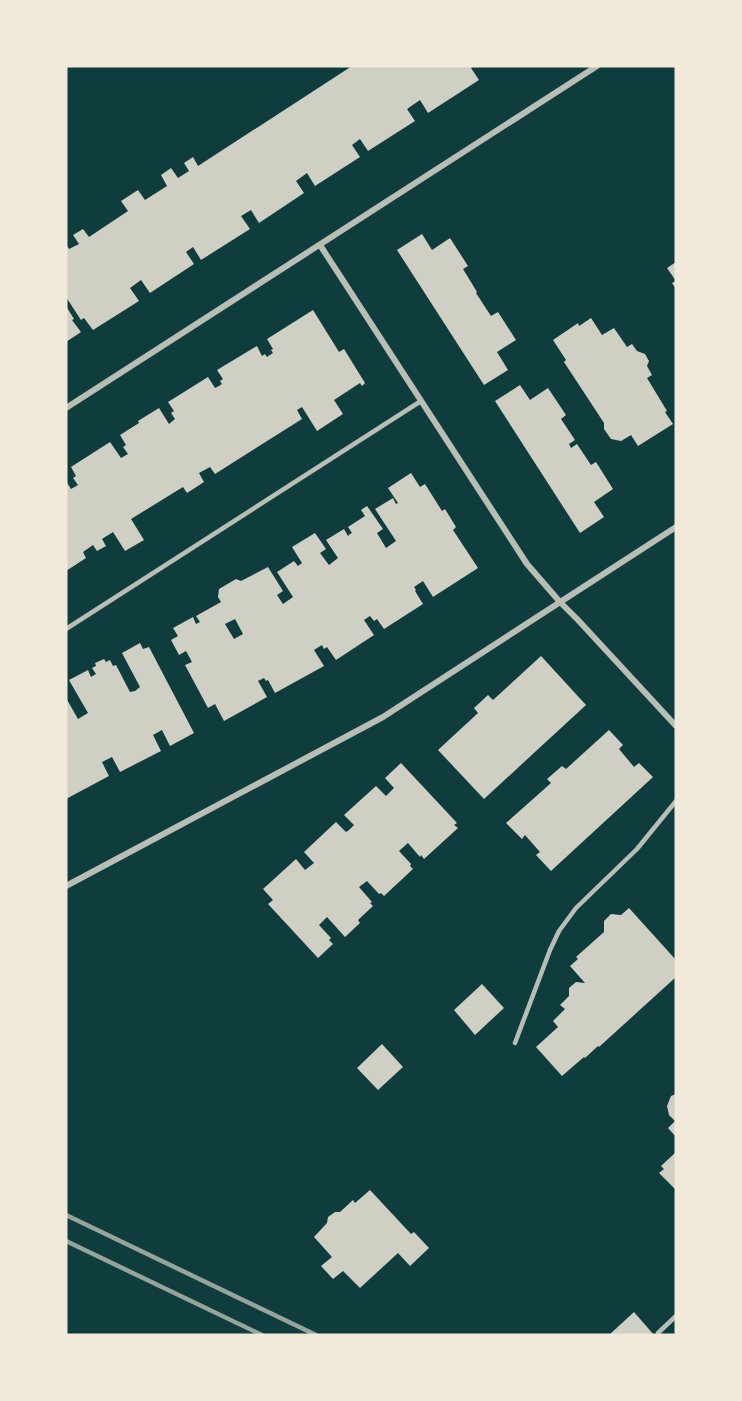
<svg xmlns="http://www.w3.org/2000/svg" width="742" height="1401" font-family="Arial,sans-serif">
	<style>
		.building { fill: #cfcfc3; fill-rule: evenodd }
		.lines { fill: none; stroke-linecap: round; stroke-linejoin: round }
		.service { stroke: #b8beb3; stroke-width: 4.5 }
		.minor { stroke: #b8beb3; stroke-width: 6 }
		.rail { stroke: #97a49c; stroke-width: 4.5 }
	</style>
	<rect width="100%" height="100%" fill="#0f3d3e"/>
	<g class="building">
		<polygon points="352,66 473,66 471,68 479,80 428,113 420,100 407,109 415,121 368,151 360,139 352,145 360,157 315,186 307,173 296,181 304,193 259,223 251,210 241,216 250,229 201,260 193,247 186,252 194,264 150,293 141,280 130,288 139,301 93,330 84,318 81,320 66,297 66,244 69,249 79,244 73,235 83,229 89,237 128,211 121,201 138,190 145,200 167,186 161,175 171,168 178,178 189,171 184,163 193,157 198,166"/>
		<polygon points="422,234 432,250 450,238 468,266 463,269 477,292 476,293 491,316 498,312 516,340 497,352 508,370 484,385 397,250"/>
		<polygon points="676,262 676,289 672,283 676,281 667,268"/>
		<polygon points="66,306 74,319 72,320 81,332 66,342"/>
		<polygon points="313,310 339,352 344,349 365,383 362,386 360,383 334,400 343,414 317,431 302,407 297,410 302,419 215,474 210,467 199,473 204,482 187,493 183,487 131,519 144,540 125,551 113,532 102,539 106,546 97,551 93,545 83,552 86,558 66,571 66,481 71,489 78,485 73,478 76,476 71,467 110,442 121,458 128,454 123,447 126,445 120,435 139,423 138,421 159,408 169,424 175,419 171,413 174,411 168,402 208,377 215,388 219,386 222,384 220,381 223,379 217,370 257,346 262,356 265,354 267,357 273,353 271,350 273,349 267,339"/>
		<polygon points="591,318 602,335 614,328 627,347 632,344 637,351 645,354 649,361 647,366 652,375 647,378 667,411 665,412 673,424 638,446 631,435 621,441 611,439 604,429 604,423 564,362 566,360 553,340 578,323 579,326"/>
		<polygon points="520,385 530,400 548,388 566,415 561,419 575,440 569,444 571,448 577,444 591,465 596,462 613,489 594,502 604,517 580,533 495,401"/>
		<path d="M411,473L420,487L425,484L442,511L445,509L456,527L453,530L478,568L433,597L423,581L414,587L416,590L415,591L423,604L384,629L377,619L374,621L370,616L364,620L374,635L336,660L327,647L324,649L322,645L314,650L324,666L275,693L268,680L266,681L264,678L258,681L267,697L224,721L215,704L208,708L185,665L192,662L186,651L179,655L171,640L178,636L173,628L193,617L196,624L200,622L196,616L221,602L218,597L219,589L236,579L241,581L268,567L283,591L277,595L283,604L293,597L277,572L294,561L298,566L302,563L292,547L315,533L326,549L320,553L329,565L338,558L326,540L344,529L348,536L350,534L352,533L348,527L365,516L361,510L367,506L383,529L377,533L386,548L396,541L375,509L393,498L396,504L398,503L388,488ZM235,619L243,634L234,639L225,624Z"/>
		<polygon points="140,643 143,649 149,647 194,733 170,746 162,730 153,735 161,751 120,772 112,757 102,762 109,776 66,799 66,698 78,719 88,713 69,680 88,670 91,677 96,674 92,668 96,666 95,663 104,659 106,662 110,660 113,666 116,665 130,692 135,691 140,687 122,653"/>
		<polygon points="541,656 586,705 484,799 438,750 478,713 474,708 488,695 493,700"/>
		<polygon points="609,730 623,745 619,749 634,767 639,763 653,777 551,871 536,855 540,852 525,835 522,839 506,823 551,783 547,779 562,766 566,769"/>
		<polygon points="401,763 457,823 454,825 458,828 424,859 421,855 420,857 408,843 399,851 411,864 410,866 413,869 384,896 381,893 379,894 367,881 359,887 372,902 370,903 373,906 358,920 360,923 345,937 327,917 319,925 331,938 329,940 333,944 318,958 268,904 273,900 263,889 296,859 305,870 314,863 304,852 336,822 346,832 349,830 354,825 344,815 376,786 386,796 394,788 385,778"/>
		<polygon points="629,908 676,960 676,977 599,1047 598,1046 585,1058 584,1057 562,1076 536,1047 558,1027 553,1021 565,1009 560,1005 569,996 569,988 576,982 585,983 570,966 578,959 576,957 604,932 604,921 611,914 621,915"/>
		<polygon points="482,984 504,1008 475,1035 454,1010"/>
		<polygon points="382,1044 403,1067 378,1090 357,1068"/>
		<polygon points="676,1094 676,1137 668,1128 675,1121 669,1115 667,1106 671,1096"/>
		<polygon points="676,1152 676,1190 659,1173 664,1169 661,1166"/>
		<polygon points="370,1190 411,1234 414,1232 429,1248 410,1266 398,1253 360,1288 343,1271 333,1279 321,1266 332,1257 314,1237 327,1223 328,1217 335,1212 340,1212 353,1200 355,1203"/>
		<polygon points="634,1312 654,1335 609,1335"/>
	</g>
	<g class="lines">
		<g class="service">
			<polyline points="66,629 421,401"/>
			<polyline points="515,1043 550,950 559,931 576,908 637,849 676,801"/>
			<polyline points="658,1333 676,1316"/>
		</g>
		<g class="minor">
			<polyline points="320,245 527,564 560,602 578,620 676,726"/>
			<polyline points="66,408 597,66"/>
			<polyline points="66,886 383,717 676,527"/>
		</g>
		<g class="rail">
			<polyline points="66,1215 316,1335"/>
			<polyline points="66,1241 262,1335"/>
		</g>
	</g>
	<rect width="742" height="1401" fill="none" stroke="#f1e9da" stroke-width="135"/>
</svg>
